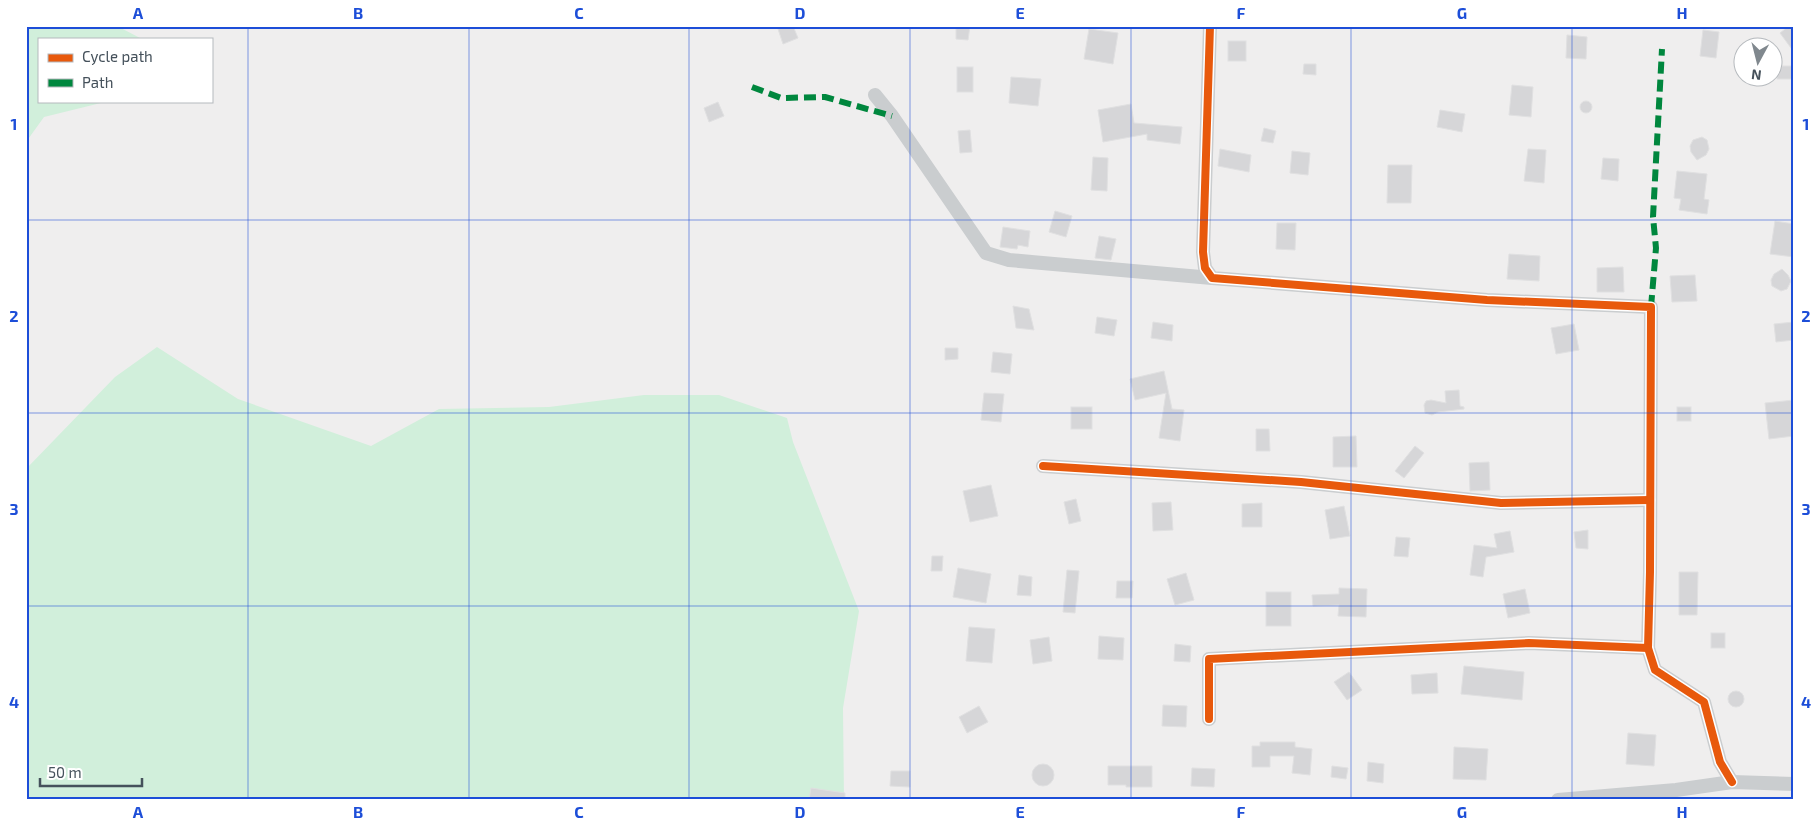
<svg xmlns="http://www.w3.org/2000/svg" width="1820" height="826" font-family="'Exo 2',sans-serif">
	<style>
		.green { fill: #d1efdb }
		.building { fill: #d6d6d8; stroke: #e0e0e1 }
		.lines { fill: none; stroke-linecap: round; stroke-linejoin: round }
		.minor { stroke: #cacdcf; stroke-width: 14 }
		.quiet { stroke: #00873e; stroke-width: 6; stroke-dasharray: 12 6; stroke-linecap: butt }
		.cycleway-casing { stroke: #fff; stroke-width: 11 }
		.cycleway { stroke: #e8590c; stroke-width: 8 }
		.grid { fill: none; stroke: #1d4ed8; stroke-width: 1; stroke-opacity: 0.55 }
		.neatline { fill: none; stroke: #1d4ed8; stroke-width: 2 }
		.grid-label { font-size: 16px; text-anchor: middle; font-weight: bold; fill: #1d4ed8 }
	</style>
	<rect width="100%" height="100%" fill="#efeeee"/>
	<g class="green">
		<polygon points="26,26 117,26 142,39 39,39 39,101 109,101 44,117 26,142"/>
		<polygon points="157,347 238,399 371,446 439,409 549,407 644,395 719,395 787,418 793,442 859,611 843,708 844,800 26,800 26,469 115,377"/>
	</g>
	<g class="building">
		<polygon points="777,26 793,26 798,38 783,44"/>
		<polygon points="956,26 970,26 968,40 956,39"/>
		<polygon points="1789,26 1794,26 1794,52 1780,33"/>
		<polygon points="1089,29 1118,33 1113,64 1084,59"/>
		<polygon points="1703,30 1719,32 1716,58 1700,56"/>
		<polygon points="1567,35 1587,37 1586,59 1566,58"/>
		<rect x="1228" y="41" width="18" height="20"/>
		<polygon points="1304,64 1316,64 1316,75 1303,74"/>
		<polygon points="1777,66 1793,66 1792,79 1777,79"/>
		<rect x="957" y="67" width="16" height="25"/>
		<polygon points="1011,77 1041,79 1038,106 1009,103"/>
		<polygon points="1512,85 1533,87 1531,117 1509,115"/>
		<circle cx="1586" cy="107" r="6"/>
		<polygon points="718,102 724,116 709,122 704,108"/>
		<polygon points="1131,104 1134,123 1182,127 1180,144 1147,140 1147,134 1103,142 1098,110"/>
		<polygon points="1440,110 1465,114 1462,132 1437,127"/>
		<polygon points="1264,128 1276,131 1273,143 1261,141"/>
		<polygon points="970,130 972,152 960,153 958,131"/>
		<polygon points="1702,137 1707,140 1709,149 1706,155 1697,160 1691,152 1690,146 1693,140"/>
		<polygon points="1220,149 1251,155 1249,172 1218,166"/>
		<polygon points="1528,149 1546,150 1544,183 1524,181"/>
		<polygon points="1292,151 1310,153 1308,175 1290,173"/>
		<polygon points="1093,157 1108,158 1107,191 1091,190"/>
		<polygon points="1603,158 1619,159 1618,181 1601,179"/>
		<polygon points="1388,165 1412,165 1411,203 1387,203"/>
		<polygon points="1677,171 1707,174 1704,199 1709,200 1707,214 1679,210 1681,199 1674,198"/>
		<polygon points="1055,211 1072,216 1066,237 1049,232"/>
		<polygon points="1775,221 1794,224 1794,257 1770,254"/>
		<polygon points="1277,223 1296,223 1295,250 1276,249"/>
		<polygon points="1003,227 1030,231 1028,247 1018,245 1017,249 1000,247"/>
		<polygon points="1099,236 1116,239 1111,260 1095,258"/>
		<polygon points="1509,254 1540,256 1539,281 1507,279"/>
		<polygon points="1623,267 1624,292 1597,292 1597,268"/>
		<polygon points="1782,269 1788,275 1791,281 1787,289 1781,291 1772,286 1771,280 1774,274"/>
		<polygon points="1695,275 1697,301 1672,302 1670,276"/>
		<polygon points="1013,306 1029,309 1034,330 1016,328"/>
		<polygon points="1097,317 1117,320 1114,336 1095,333"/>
		<polygon points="1153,322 1173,325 1172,341 1151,338"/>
		<polygon points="1794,322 1794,340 1776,342 1774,324"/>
		<polygon points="1574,324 1579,350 1556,354 1551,328"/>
		<polygon points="945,348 958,348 958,359 945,360"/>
		<polygon points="993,352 1012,354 1010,374 991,372"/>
		<polygon points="1164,371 1172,409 1184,410 1180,441 1159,438 1166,393 1135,400 1130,379"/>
		<polygon points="1459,390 1460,406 1464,407 1464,409 1438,412 1432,415 1425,413 1424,405 1426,401 1431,400 1446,403 1445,391"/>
		<polygon points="984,393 1004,394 1001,422 981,420"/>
		<polygon points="1794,400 1794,436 1769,439 1765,403"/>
		<rect x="1071" y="407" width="21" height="22"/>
		<rect x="1677" y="407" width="14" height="14"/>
		<polygon points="1256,429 1269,429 1270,451 1256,451"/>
		<polygon points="1356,436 1357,467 1333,467 1333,437"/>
		<polygon points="1415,446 1424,453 1404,478 1395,471"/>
		<polygon points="1489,462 1490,490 1470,491 1469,463"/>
		<polygon points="991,485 998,516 970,522 963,491"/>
		<polygon points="1076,499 1081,521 1069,524 1064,502"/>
		<polygon points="1171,502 1173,530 1153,531 1152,503"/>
		<polygon points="1262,503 1262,527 1242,527 1242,504"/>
		<polygon points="1344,506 1350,536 1330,539 1325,510"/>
		<polygon points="1588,530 1588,549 1576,548 1574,532"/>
		<polygon points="1510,531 1514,552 1486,557 1483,577 1470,575 1474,545 1497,548 1494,534"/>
		<polygon points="1396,537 1410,538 1408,557 1394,556"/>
		<polygon points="932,556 943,556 942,571 931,571"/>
		<polygon points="958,568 991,574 986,603 953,597"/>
		<polygon points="1067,570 1079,571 1075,613 1063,612"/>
		<polygon points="1679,572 1698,572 1697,615 1679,615"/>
		<polygon points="1186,573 1194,600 1175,605 1167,579"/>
		<polygon points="1019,575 1032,577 1031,596 1017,595"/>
		<polygon points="1117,581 1133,581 1132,598 1116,598"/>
		<polygon points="1339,588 1367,589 1366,617 1338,616 1339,605 1313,606 1312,595 1339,594"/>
		<polygon points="1525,589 1530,613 1508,618 1503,594"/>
		<rect x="1266" y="592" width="25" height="34"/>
		<polygon points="969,627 995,629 992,663 966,661"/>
		<rect x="1711" y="633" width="14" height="15"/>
		<polygon points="1099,636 1124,638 1123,660 1098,659"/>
		<polygon points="1049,637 1052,661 1033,664 1030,640"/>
		<polygon points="1175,644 1191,646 1190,662 1174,661"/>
		<polygon points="1464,666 1524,672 1522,700 1461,694"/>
		<polygon points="1349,672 1362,690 1347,700 1334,682"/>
		<polygon points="1437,673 1438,693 1412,694 1411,675"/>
		<circle cx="1736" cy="699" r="8"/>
		<polygon points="1163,705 1187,706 1186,727 1162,726"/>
		<polygon points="979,706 988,722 967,733 959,717"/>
		<polygon points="1628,733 1656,735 1654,766 1626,764"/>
		<polygon points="1260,742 1295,742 1295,747 1312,749 1310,775 1292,773 1294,756 1270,756 1270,767 1252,767 1252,746 1260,746"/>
		<polygon points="1454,747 1488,749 1486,780 1453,779"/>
		<polygon points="1368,762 1384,764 1383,783 1367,781"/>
		<circle cx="1043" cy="775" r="11"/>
		<polygon points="1108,766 1152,766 1152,787 1126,787 1126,785 1108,785"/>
		<polygon points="1332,766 1348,768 1346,779 1331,777"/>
		<polygon points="1192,768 1215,769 1214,787 1191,786"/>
		<polygon points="891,771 910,771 910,787 890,786"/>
		<polygon points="811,788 845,793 845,800 809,800"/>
	</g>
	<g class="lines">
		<g class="minor">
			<polyline points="1210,26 1203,252 1205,268 1212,278 1487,300 1651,307 1650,572 1648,648 1655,670 1704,702 1720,762 1732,782"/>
			<polyline points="875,95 892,116 986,253 1009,260 1212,278"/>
			<polyline points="1043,466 1301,482 1501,503 1650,500"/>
			<polyline points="1209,719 1209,659 1529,643 1648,648"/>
			<polyline points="1558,800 1676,790 1732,782 1794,784"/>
		</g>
		<g class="quiet">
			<polyline points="752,87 781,98 825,97 892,116"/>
			<polyline points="1651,307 1656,248 1653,217 1662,49"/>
		</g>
		<g class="cycleway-casing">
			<g id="cycleway">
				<polyline points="1210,26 1203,252 1205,268 1212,278 1487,300 1651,307 1650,572 1648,648 1655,670 1704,702 1720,762 1732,782"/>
				<polyline points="1043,466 1301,482 1501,503 1650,500"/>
				<polyline points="1209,719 1209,659 1529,643 1648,648"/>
			</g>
		</g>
		<use href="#cycleway" class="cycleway"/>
	</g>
	<path class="grid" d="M248,26V800M469,26V800M689,26V800M910,26V800M1131,26V800M1351,26V800M1572,26V800M26,220H1794M26,413H1794M26,606H1794"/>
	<rect width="1820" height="826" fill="none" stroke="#ffffff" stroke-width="55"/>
	<rect x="38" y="38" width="175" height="65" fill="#ffffff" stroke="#b5b9bd"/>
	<rect x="48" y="54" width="25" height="8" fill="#e8590c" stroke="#b5b9bd"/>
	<text x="82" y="62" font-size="15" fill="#45515b">Cycle path</text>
	<rect x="48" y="79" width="25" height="8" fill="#00873e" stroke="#b5b9bd"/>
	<text x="82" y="88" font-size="15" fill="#45515b">Path</text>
	<g transform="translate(1758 62) rotate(187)"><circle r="24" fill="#ffffff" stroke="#b5b9bd"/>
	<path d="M0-4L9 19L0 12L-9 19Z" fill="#80888e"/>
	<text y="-8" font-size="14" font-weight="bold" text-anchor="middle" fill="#45515b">N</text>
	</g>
	<path d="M40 778v8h102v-8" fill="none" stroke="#45515b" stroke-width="2.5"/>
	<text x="48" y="778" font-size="15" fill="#45515b" stroke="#ffffff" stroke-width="4" paint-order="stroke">50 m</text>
	<rect x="28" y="28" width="1764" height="770" class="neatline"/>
	<g class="grid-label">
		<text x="138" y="19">A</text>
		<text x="358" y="19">B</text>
		<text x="579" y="19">C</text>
		<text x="800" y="19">D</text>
		<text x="1020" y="19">E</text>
		<text x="1241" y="19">F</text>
		<text x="1462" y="19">G</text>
		<text x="1682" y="19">H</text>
		<text x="14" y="130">1</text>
		<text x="1806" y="130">1</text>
		<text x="14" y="322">2</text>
		<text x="1806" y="322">2</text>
		<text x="14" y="515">3</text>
		<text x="1806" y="515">3</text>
		<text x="14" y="708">4</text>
		<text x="1806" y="708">4</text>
		<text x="138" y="818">A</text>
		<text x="358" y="818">B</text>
		<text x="579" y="818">C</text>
		<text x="800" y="818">D</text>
		<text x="1020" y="818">E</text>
		<text x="1241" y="818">F</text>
		<text x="1462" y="818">G</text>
		<text x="1682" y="818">H</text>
	</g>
</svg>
